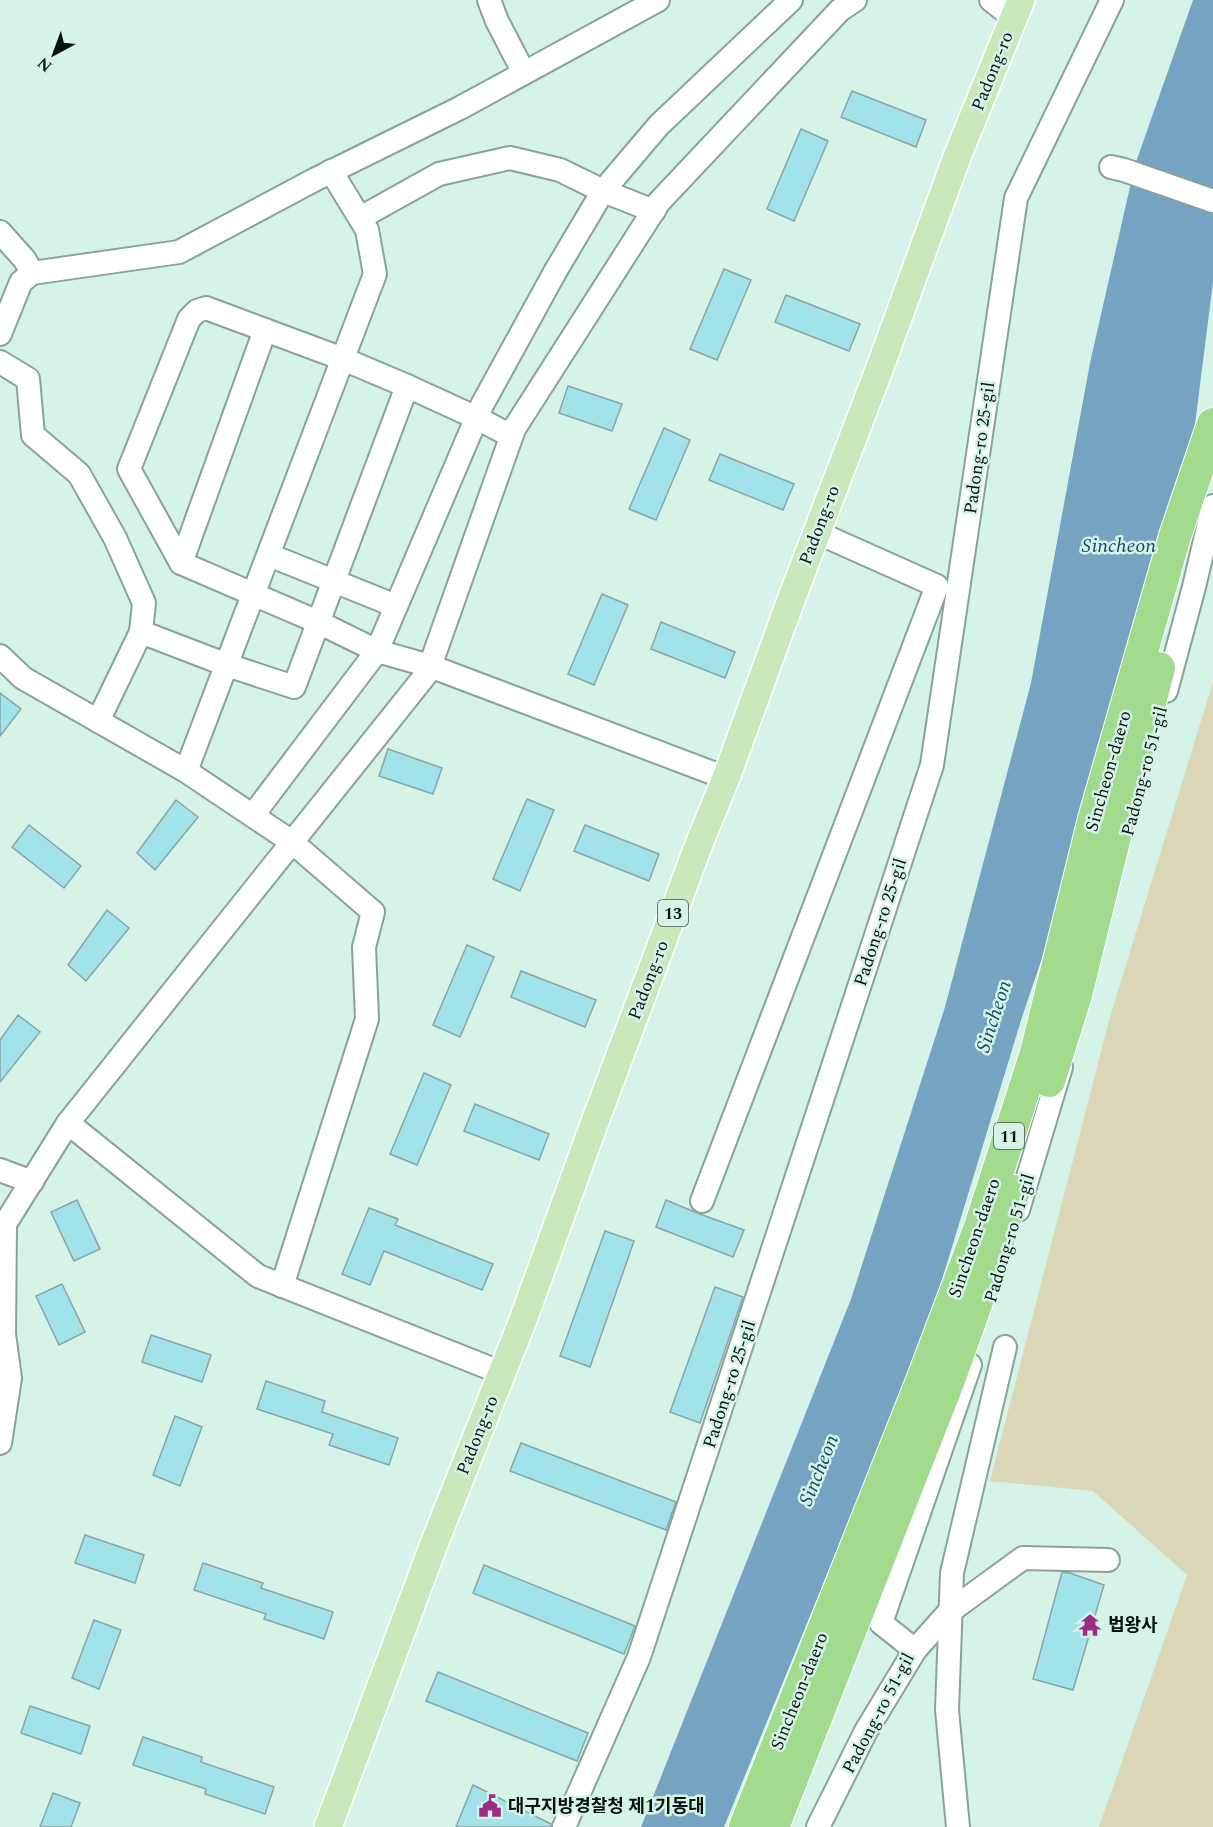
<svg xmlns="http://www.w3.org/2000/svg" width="1213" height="1827" font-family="Spectral,'Noto Sans KR',serif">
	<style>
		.green { fill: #d9d7b7 }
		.water { fill: #76a3c1 }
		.building { fill: #a2e2e9; stroke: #87a6aa; stroke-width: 1.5 }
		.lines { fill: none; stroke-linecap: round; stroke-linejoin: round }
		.minor-casing { stroke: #88a49a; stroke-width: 26 }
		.major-casing { stroke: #fff; stroke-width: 30 }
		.highway-casing { stroke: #fff; stroke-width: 34 }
		.minor { stroke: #fff; stroke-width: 22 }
		.major { stroke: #c7e9bb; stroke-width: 27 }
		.highway { stroke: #a2da8e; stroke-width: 32 }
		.labels { text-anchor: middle; stroke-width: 5; stroke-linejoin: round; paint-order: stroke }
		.shield { fill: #d5f3e7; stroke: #465650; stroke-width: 1.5 }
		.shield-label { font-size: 16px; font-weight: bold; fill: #08120f }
		.street-label { font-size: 18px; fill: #08120f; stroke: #d5f3e7 }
		.poi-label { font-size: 18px; font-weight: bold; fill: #08120f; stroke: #d5f3e7; text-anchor: start }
		.water-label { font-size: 20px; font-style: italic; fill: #104968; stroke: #d5f3e7 }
	</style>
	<rect width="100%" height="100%" fill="#d5f3e7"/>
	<polygon class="green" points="1213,682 1213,1827 1099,1827 1187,1575 1093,1491 990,1481 1110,1017"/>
	<polygon class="water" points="1193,0 1213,0 1213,282 1178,559 1022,1017 927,1329 724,1827 641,1827 851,1299 945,1007 1031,683 1090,363 1135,165"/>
	<g class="building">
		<polygon points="852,91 926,120 916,147 841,117"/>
		<polygon points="801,129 828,141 794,221 767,209"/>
		<polygon points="724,269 751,280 717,360 690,349"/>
		<polygon points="786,295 860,324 849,351 775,322"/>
		<polygon points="568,386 622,404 612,431 559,413"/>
		<polygon points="664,428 690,440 656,520 629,509"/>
		<polygon points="720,454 794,484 783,510 709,480"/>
		<polygon points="602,594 628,605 594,685 568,674"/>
		<polygon points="661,622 735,652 725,678 651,649"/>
		<polygon points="0,693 21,709 0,736"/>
		<polygon points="388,749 442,768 433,794 379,776"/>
		<polygon points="527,799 554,810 520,891 493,879"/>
		<polygon points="176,800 198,817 155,870 137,853"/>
		<polygon points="29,825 81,866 64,888 12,847"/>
		<polygon points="585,825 659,854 649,881 574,851"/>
		<polygon points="107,910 129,928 86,981 68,965"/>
		<polygon points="467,945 494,957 460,1037 433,1025"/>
		<polygon points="521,971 596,1000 585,1027 511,997"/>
		<polygon points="18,1015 40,1032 0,1082 0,1040"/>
		<polygon points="424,1073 451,1085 417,1165 390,1154"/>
		<polygon points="475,1104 549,1134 539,1160 464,1131"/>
		<polygon points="77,1200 100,1249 74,1261 51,1212"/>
		<polygon points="666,1200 697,1213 744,1230 733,1257 656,1227"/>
		<polygon points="369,1208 398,1219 395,1225 493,1264 482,1290 384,1251 370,1285 342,1274"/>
		<polygon points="605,1231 634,1241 590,1367 560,1356"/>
		<polygon points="62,1284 85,1332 59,1345 36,1296"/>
		<polygon points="715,1287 743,1297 700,1423 670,1412"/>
		<polygon points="151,1335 211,1355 202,1382 142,1362"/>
		<polygon points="266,1381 325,1401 322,1412 398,1438 389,1465 329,1445 333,1434 257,1409"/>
		<polygon points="175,1416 202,1427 180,1486 153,1475"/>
		<polygon points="521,1443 676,1502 666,1530 510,1471"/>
		<polygon points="85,1535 144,1555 135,1583 75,1563"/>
		<polygon points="203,1563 263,1583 261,1588 333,1612 324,1639 264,1619 266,1614 194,1590"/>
		<polygon points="484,1565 635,1626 624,1654 473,1593"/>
		<polygon points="1062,1572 1070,1573 1104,1585 1073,1690 1033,1679"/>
		<polygon points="94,1620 121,1630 99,1689 72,1678"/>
		<polygon points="438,1672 588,1733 577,1761 426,1701"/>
		<polygon points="30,1706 90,1726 81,1754 21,1733"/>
		<polygon points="143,1737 202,1757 201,1762 274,1787 265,1814 205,1794 206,1789 133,1765"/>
		<polygon points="473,1785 551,1824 551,1827 456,1827"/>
		<polygon points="53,1793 80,1803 71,1827 40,1827"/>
	</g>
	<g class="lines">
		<g class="minor-casing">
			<g id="minor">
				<polyline points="489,0 497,21 524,73"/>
				<polyline points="991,0 1014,18"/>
				<polyline points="1111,167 1124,170 1213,201"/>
				<polyline points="360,218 439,174 510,158 560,170 603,191 654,211"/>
				<polyline points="0,232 25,260 32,273"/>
				<polyline points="0,334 21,282 32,273 179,252 316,179 460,108 658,0"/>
				<path d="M0,362L28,379L33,435L79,474L115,538L144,603L141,632L227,665L294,687C332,587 369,486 407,386L343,359L206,308L197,311L189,319L129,469L181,563L318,622L377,651L430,666L726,778"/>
				<polyline points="407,386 477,418 511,436"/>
				<polyline points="269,555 396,606"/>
				<polyline points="181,563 265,330"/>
				<polyline points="0,656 23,678 186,771 292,842 373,912 364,947 367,1019 282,1286"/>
				<polyline points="1166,691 1194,587 1213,506"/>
				<polyline points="98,721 141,632"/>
				<polyline points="186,771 375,274 367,230 331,171"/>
				<polyline points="253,815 377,651 482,405 555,272 603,191 659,125 791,0"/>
				<polyline points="68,1123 258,1276 502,1373"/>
				<polyline points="0,1170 32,1182"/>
				<polyline points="702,1201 937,586 816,532"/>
				<polyline points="1018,1210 1061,1067"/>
				<polyline points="0,1443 10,1378 4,1334 5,1224 68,1123 428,672 514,429 659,202 840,10 855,0"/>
				<polyline points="915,1650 949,1612 1023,1558 1108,1560"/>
				<polyline points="564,1827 639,1657 932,765 1016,198 1112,0"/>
				<polyline points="818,1827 866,1731 915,1650 881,1623 970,1365"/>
				<polyline points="958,1827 947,1710 952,1573 1005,1347"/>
			</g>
		</g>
		<g class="major-casing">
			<polyline id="major" points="328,1827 434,1544 523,1320 590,1135 699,844 726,778 791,600 879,370 957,157 1021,0"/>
		</g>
		<g class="highway-casing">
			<g id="highway">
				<polyline points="1049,1081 1076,995 1123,804 1159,668"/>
				<polyline points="745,1827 923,1378 980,1227 1036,1053 1094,819 1175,536 1213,424"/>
				<polyline points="773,1827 949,1380 996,1248 1014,1191"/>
			</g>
		</g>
		<use href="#minor" class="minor"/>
		<use href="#major" class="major"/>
		<use href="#highway" class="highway"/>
	</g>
	<defs>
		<g id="temple-bare" transform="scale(1.8)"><path d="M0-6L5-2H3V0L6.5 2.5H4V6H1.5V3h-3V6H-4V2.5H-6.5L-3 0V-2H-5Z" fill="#9e2b87" stroke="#d5f3e7" stroke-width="2.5" paint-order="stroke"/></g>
		<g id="civic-bare" transform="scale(1.8)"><path d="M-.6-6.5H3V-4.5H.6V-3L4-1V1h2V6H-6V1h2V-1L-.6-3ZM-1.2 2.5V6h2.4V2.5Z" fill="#9e2b87" stroke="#d5f3e7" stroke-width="2.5" paint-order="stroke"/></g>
	</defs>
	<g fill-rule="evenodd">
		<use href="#temple-bare" x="1090" y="1625"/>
		<use href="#civic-bare" x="490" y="1806"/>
	</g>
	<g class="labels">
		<g class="shield">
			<rect x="658" y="900" width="30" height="26" rx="4.5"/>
			<rect x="994" y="1123" width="30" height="26" rx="4.5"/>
		</g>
		<g class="shield-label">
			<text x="673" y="919">13</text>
			<text x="1009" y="1142">11</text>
		</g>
		<g class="street-label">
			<text transform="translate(992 71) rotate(-68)" y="6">Padong-ro</text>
			<text transform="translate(979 448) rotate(-82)" y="6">Padong-ro 25-gil</text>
			<text transform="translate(819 525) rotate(-69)" y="6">Padong-ro</text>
			<text transform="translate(1108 771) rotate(-74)" y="6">Sincheon-daero</text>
			<text transform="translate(1144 771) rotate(-75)" y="6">Padong-ro 51-gil</text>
			<text transform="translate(880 922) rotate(-72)" y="6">Padong-ro 25-gil</text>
			<text transform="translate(648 980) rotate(-69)" y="6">Padong-ro</text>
			<text transform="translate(974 1238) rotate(-71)" y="6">Sincheon-daero</text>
			<text transform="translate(1009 1238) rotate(-73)" y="6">Padong-ro 51-gil</text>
			<text transform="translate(729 1384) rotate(-72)" y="6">Padong-ro 25-gil</text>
			<text transform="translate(477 1435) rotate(-68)" y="6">Padong-ro</text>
			<text transform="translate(799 1691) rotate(-68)" y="6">Sincheon-daero</text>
			<text transform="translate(878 1713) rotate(-62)" y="6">Padong-ro 51-gil</text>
		</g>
		<g class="poi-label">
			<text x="1108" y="1631">법왕사</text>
			<text x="508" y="1812">대구지방경찰청 제1기동대</text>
		</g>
		<g class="water-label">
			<text x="1119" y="552">Sincheon</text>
			<text transform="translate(993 1016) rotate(-72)" y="7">Sincheon</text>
			<text transform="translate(818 1470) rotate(-68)" y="7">Sincheon</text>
		</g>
	</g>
	<g transform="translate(54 54) rotate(221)" stroke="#d5f3e7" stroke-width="4.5" paint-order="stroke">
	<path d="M0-4.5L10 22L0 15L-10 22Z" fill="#08120f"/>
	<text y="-9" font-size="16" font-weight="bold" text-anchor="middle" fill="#08120f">N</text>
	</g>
</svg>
